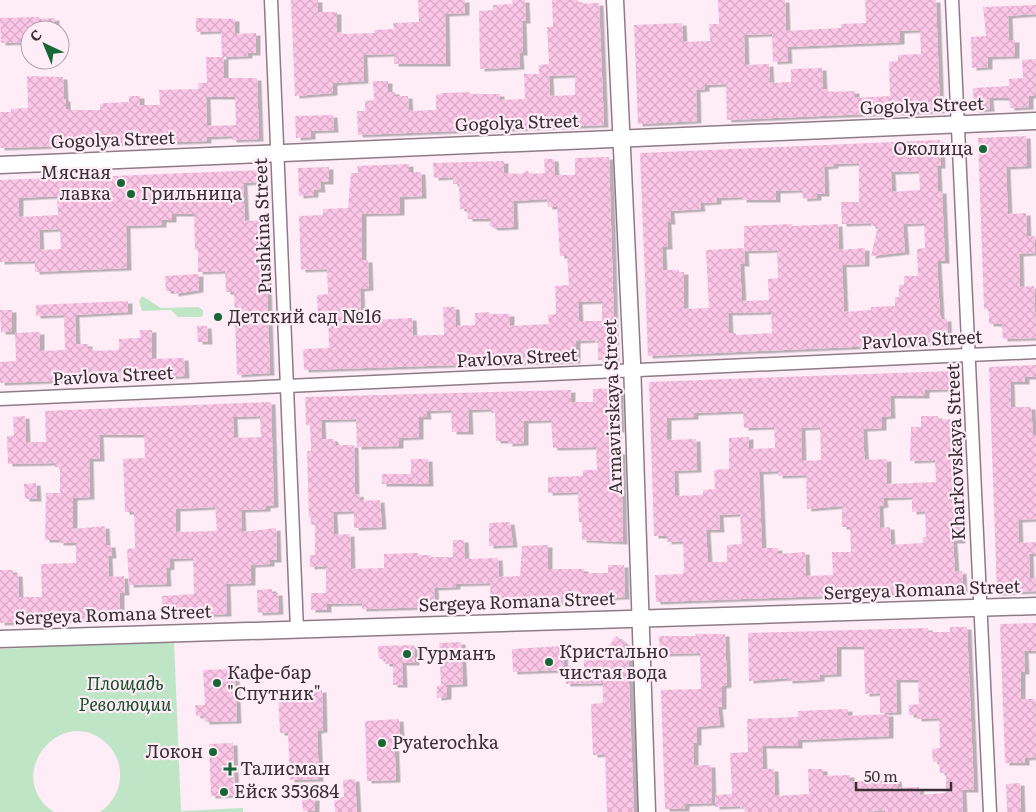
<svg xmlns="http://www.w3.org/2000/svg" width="1036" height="812" font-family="Literata,serif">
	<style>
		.green { fill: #bee6c6 }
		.building { fill: url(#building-cross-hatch); fill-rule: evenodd; filter: url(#shadow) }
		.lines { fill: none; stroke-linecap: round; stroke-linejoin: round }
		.minor-casing { stroke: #8f7b87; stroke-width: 15 }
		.tertiary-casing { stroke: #8f7b87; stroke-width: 19 }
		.minor { stroke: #fff; stroke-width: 12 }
		.tertiary { stroke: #fff; stroke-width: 16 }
		.poi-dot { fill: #176635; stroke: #feedf7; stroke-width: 2 }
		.labels { text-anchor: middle; stroke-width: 4.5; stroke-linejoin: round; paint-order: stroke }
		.street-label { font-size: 18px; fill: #383035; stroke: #feedf7 }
		.poi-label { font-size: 18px; fill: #383035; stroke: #feedf7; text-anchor: start }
		.park-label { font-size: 18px; font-style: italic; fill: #19502c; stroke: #feedf7 }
	</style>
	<defs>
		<pattern id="building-cross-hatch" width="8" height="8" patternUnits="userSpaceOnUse" patternTransform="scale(1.25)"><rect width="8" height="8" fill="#fcc6e7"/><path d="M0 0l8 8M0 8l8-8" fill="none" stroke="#d9aac7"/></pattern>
		<filter id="shadow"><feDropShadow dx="4.5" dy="2.5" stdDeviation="0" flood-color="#0004"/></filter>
	</defs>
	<rect width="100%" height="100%" fill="#feedf7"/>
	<g class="green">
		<polygon points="142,296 161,308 198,307 203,310 203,315 201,317 178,317 171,310 142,311 139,301"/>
		<path d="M174,641L181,811L243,808V812H100C113,803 121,789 120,773C120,761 114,750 105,742C61,703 1,777 54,812H0V649Z"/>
	</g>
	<g class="building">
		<polygon points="291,0 318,0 318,12 337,12 337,32 341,32 341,34 375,33 374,30 394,29 393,23 419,22 418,0 465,0 465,13 445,14 446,64 394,64 394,54 363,55 364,81 333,83 333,93 295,96"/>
		<polygon points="512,0 525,0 526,21 522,21 523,53 519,53 520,67 480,69 479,11 493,10 493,5 513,4"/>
		<path d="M552,0H578L579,4L599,3L604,125L358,135L357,111H365V101L374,100L373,81H388V92H395V96H408L409,111L436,110V95L443,93L470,92V94H500V100L525,99L524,74H539V65L549,64L547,27H553ZM575,75V95L550,96L549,76Z"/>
		<path d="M718,0H785L786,31L841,28V24L866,23L865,0H936L940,111L727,120L726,84L705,85V89L696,90L697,121L638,124L634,25L682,23L683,42L710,41L709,24H719ZM920,30L921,54L898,55V61L889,62L890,96L855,98V91L828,92V89H823L822,68L791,69V82L770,83L769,64L745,65L744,35L772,34L773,62L788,61L787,47L900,42V31Z"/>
		<polygon points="1036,5 1036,14 1008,16 1009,40 1015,40 1015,56 988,57 988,67 972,68 971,37 986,36 983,7"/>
		<polygon points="39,17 39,19 55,18 55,30 30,30 30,42 1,43 0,18"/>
		<path d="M196,18L235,19V34L256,33V53H248V56L224,57V78H257L259,139L232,140V136L207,137V141L0,148V112H11V109L28,108L27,76L63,77L64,99H66V109L69,110H100V105L104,103L129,102V96H140V105H160L159,90L199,89L198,83H207L206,57H222L221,31L196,32ZM206,97H235L236,125L207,126Z"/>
		<polygon points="1036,59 1035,96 1029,96 1029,107 1010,108 1009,98 989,98 990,109 974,110 973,88 1009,86 1009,79 1023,78 1022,60"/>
		<polygon points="333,115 334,130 311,131 311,137 296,138 295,116"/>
		<polygon points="1026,136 1027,166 1006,167 1008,214 1026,213 1027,237 1035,236 1035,253 1019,254 1020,287 1034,286 1036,338 1003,339 1002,324 989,324 989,309 984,309 978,138"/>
		<path d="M940,140L941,166H937L938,191H942L945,261H937L940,315L942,319H947L948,343L900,345V342L874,343V346L648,356L640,153ZM859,163V202H841L842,224L871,223V226H878L871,256L905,252L903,224L924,223L925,248L917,249L918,276H904V285H899V297H895V306L871,307V310L844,312L842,265L865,264V248L839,250L838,224L792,226V224L744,226V251L777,250L778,278L768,279L769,300L742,301L740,264H745L744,248L706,250L709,308L684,309V272H679V270H663L662,247H668L667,222H671L670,211L701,209L700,203L717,202V198L742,197V200H776V191L802,190L803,199L817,198V194H825L824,167L834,166V164ZM919,171L920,190L892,192L891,172ZM771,312L772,333L736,335V333H729L728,313Z"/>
		<path d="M609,157L615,359L598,360V343H595V340L576,341V361L304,370L303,349L329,348L328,315H318L317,295L328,294L327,269L301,270L299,216L323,215V209L348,208L351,173H358L357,166L409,164V172H421L422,196L400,197V213L362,214V260H368L369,288L360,289L361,317H374V320L412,318L413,336L430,335H444L443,307H455L456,326L475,325V313L489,312V314H510V326L549,324L548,315L556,314L555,286L569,285L567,256H560L557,207H548L547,199L513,201L514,227L494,228L489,225L492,219H468L467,209H460L459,184H453V177L434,178L433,163L504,161V173L522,174L527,170L530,174L545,173L544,159H554L555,175H575V158ZM602,301V321H579L578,302Z"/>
		<polygon points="329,167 329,182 320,182 321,190 314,190 314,195 299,196 298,168"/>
		<path d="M263,170V182L243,183L245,221L265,220L270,373L237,375L234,292H226L225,271L198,272V250H195L194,214H172V220H162V225L126,226L127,268L35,272V261L0,262V180L79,177V180L113,179V176ZM57,196L58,215L19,217V198ZM60,229L61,249L40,250L39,230Z"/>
		<polygon points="199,274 199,290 174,294 174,291 166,291 165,276"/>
		<polygon points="128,301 128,312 75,315 76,344 88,344 88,348 93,348 93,351 119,350 119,339 140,338 140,330 152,330 152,359 184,358 185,376 0,383 0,362 16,361 15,333 40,332 40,351 65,350 64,315 36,316 36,305"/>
		<polygon points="0,310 12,310 12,332 1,332"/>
		<polygon points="197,326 207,326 208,342 198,342"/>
		<polygon points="1036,365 1036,377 1025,377 1025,382 1010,382 1011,407 1031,407 1033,436 1036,435 1036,519 1018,520 1019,543 1036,542 1036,554 1029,554 1030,579 1036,578 1036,591 997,593 989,367"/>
		<path d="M951,371L952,389L925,390V396H890L891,416L882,417V428L863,429L864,451L865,460L887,459V484L936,482L935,460L910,461L911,427H921V416H938V420L950,419L951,430H955L961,541H953L955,572L962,571L963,591L656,602L655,575L683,574L684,569L683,541L667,542V536H654L649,382ZM743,411L744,428L774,427L775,448L749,449V437L729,438V469L714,470L715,489L703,490V495L675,496L674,471L697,470L696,439L667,440V418L694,417V413ZM820,427L821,460L802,461L801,428ZM778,471V476L806,475L807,509L842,506V527H850L851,552H832L833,575L806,576L805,552L778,554V548H762L759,472ZM912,497V512L925,511L926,537H923V543L891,545L890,527L880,528L879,506L884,505L883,498ZM740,514L742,544L727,545V562H708L706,530H720L719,515Z"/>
		<polygon points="619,388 620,430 617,430 617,452 621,452 623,542 582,540 582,522 579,522 578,492 548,493 548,477 583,476 583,470 597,470 596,447 553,448 551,420 524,421 524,443 508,444 508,441 496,441 495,413 491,413 491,409 468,410 469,432 452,432 451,410 426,411 427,417 419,417 419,437 399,438 399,446 357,447 356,419 321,420 322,439 333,439 336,445 354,445 355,495 359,494 360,501 380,500 382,527 354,528 354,511 333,512 334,535 350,534 351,569 384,568 384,554 418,553 418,555 430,555 431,557 453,557 453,540 464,540 465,559 498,558 499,577 520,576 522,546 548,545 548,569 584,569 584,573 608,573 608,565 624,565 625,597 597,598 576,601 576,603 491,605 490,583 456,584 456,587 434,588 435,607 362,609 362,603 327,604 327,610 311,610 311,593 326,593 326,566 310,567 310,555 315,555 315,525 311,525 311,517 309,518 307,451 311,451 310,425 306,425 305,397 571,390 571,402 593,402 593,389"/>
		<path d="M271,402L274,505L266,506V509L241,510L242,532L276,528L277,560H270V564L251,565V583L226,584L227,614L163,616L162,596L194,594L193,558L170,559V567L166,568L167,584L129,585L127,549L135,548L134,512H125L123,459L145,458L144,435H99L100,459H89L90,497L73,498V529L105,526L106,545H111L112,556H108L109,577L124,576L125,593H120V618L0,623V570H13V574H18L19,597H42L41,564L76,563V543H59V540H45L46,493H60V467H55V463L8,464L7,436H14L13,417L25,416L26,442H46L45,411ZM260,416L261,437L234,438L233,417ZM215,507L217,531L176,532V509Z"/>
		<polygon points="411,459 428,459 429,484 382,484 382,474 411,474"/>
		<polygon points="36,483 37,499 25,499 24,484"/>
		<polygon points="510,522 513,545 489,546 489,523"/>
		<polygon points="272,589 272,593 278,593 279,612 258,613 257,590"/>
		<polygon points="1036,623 1036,651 1024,651 1025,672 1021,672 1021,699 1035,699 1036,757 1025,758 1025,763 1005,763 1000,624"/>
		<polygon points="950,627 967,627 974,790 962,790 963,812 885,812 885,810 864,812 745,812 744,808 740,808 740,806 715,807 715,795 732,794 730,753 748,752 747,719 798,717 798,711 848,709 848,716 889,714 889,736 798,740 798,746 762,746 763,769 774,769 775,796 809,794 808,769 823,769 823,776 850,775 850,782 897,779 898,788 919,787 920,795 946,793 946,773 940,773 939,761 933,762 932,749 940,748 939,718 917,719 917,715 909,715 909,705 919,704 918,680 896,680 897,712 880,713 880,693 865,694 864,647 837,647 837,674 820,675 820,679 810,680 788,681 788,678 749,681 748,633 928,628 928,632 950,632"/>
		<polygon points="695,634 725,634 727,685 722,686 722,707 718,707 720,725 697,727 697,743 694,743 694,765 711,765 712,803 685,804 685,809 665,809 661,690 701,689 700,653 660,654 659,636 696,636"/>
		<polygon points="616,636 626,644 616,658 628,658 634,812 607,812 605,754 593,755 591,704 603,703 603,683 566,684 565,669 584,669 584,648 608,647"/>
		<polygon points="461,642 463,684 447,685 447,697 437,698 437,686 446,685 441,685 439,643"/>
		<polygon points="414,645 415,663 402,663 403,685 393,685 393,664 385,664 385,659 379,659 378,646"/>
		<polygon points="563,646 564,670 513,672 512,649"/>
		<polygon points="229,669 229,677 235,677 237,721 205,722 204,715 196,716 195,705 205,705 203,670"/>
		<polygon points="322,690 323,730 317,731 319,779 290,780 288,733 280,733 278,692"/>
		<polygon points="399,719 400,734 394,734 396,780 367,781 365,721"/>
		<polygon points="233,743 235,795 211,796 209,744"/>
		<polygon points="355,779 357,812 335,812 334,798 344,797 343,780"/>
		<polygon points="1020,783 1021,812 1007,812 1006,784"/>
		<polygon points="315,798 315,811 303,811 302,799"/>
	</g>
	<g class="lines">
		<g class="minor-casing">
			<g id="minor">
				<polyline points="271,0 297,630"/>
				<polyline points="952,0 990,812"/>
				<polyline points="0,399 1036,352"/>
			</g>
		</g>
		<g class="tertiary-casing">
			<g id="tertiary">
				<polyline points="615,0 632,362 647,812"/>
				<polyline points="0,165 1036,121"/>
				<polyline points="0,639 1036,606"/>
			</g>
		</g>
		<use href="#minor" class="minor"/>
		<use href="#tertiary" class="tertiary"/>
	</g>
	<g class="poi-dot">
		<circle cx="983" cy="149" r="5"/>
		<circle cx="121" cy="183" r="5"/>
		<circle cx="131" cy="194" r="5"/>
		<circle cx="218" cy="317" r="5"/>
		<circle cx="407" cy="654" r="5"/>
		<circle cx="549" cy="662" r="5"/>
		<circle cx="217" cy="683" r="5"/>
		<circle cx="382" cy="743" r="5"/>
		<circle cx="213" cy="752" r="5"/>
		<path d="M227.5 761.5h5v5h5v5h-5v5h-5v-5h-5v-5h5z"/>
		<circle cx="224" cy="792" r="5"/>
	</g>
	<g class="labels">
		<g class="street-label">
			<text transform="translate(922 106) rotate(-2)" y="6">Gogolya Street</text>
			<text transform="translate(517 123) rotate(-2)" y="6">Gogolya Street</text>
			<text transform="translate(113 140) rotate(-2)" y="6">Gogolya Street</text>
			<text transform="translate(263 226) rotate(-92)" y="6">Pushkina Street</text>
			<text transform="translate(922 340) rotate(-3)" y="6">Pavlova Street</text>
			<text transform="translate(517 358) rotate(-3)" y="6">Pavlova Street</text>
			<text transform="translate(113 376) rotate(-3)" y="6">Pavlova Street</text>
			<text transform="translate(613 407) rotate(-92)" y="6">Armavirskaya Street</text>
			<text transform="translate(956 452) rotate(-92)" y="6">Kharkovskaya Street</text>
			<text transform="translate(922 590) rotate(-2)" y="6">Sergeya Romana Street</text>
			<text transform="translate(517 602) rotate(-2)" y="6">Sergeya Romana Street</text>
			<text transform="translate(113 615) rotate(-2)" y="6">Sergeya Romana Street</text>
		</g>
		<g class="poi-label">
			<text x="973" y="155" text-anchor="end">Околица</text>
			<text x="111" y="179" text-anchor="end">Мясная<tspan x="111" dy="21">лавка</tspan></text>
			<text x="141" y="200">Грильница</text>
			<text x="228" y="323">Детский сад №16</text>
			<text x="559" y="658">Кристально<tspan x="559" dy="21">чистая вода</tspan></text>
			<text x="417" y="660">Гурманъ</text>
			<text x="227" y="679">Кафе-бар<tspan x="227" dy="21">"Спутник"</tspan></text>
			<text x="392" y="749">Pyaterochka</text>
			<text x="203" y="758" text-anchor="end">Локон</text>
			<text x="240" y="775">Талисман</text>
			<text x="234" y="798">Ейск 353684</text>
		</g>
		<g class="park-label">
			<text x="125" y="690">Площадь<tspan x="125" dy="21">Революции</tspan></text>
		</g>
	</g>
	<g transform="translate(45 45) rotate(316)"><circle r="24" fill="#feedf7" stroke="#afa1a9"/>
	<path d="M0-4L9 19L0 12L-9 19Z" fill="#176635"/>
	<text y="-8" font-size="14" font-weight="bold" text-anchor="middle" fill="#383035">С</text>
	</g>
	<path d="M856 782v8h95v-8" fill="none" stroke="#383035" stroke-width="2.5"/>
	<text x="864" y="782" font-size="15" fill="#383035" stroke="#feedf7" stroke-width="4" paint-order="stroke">50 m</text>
</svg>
